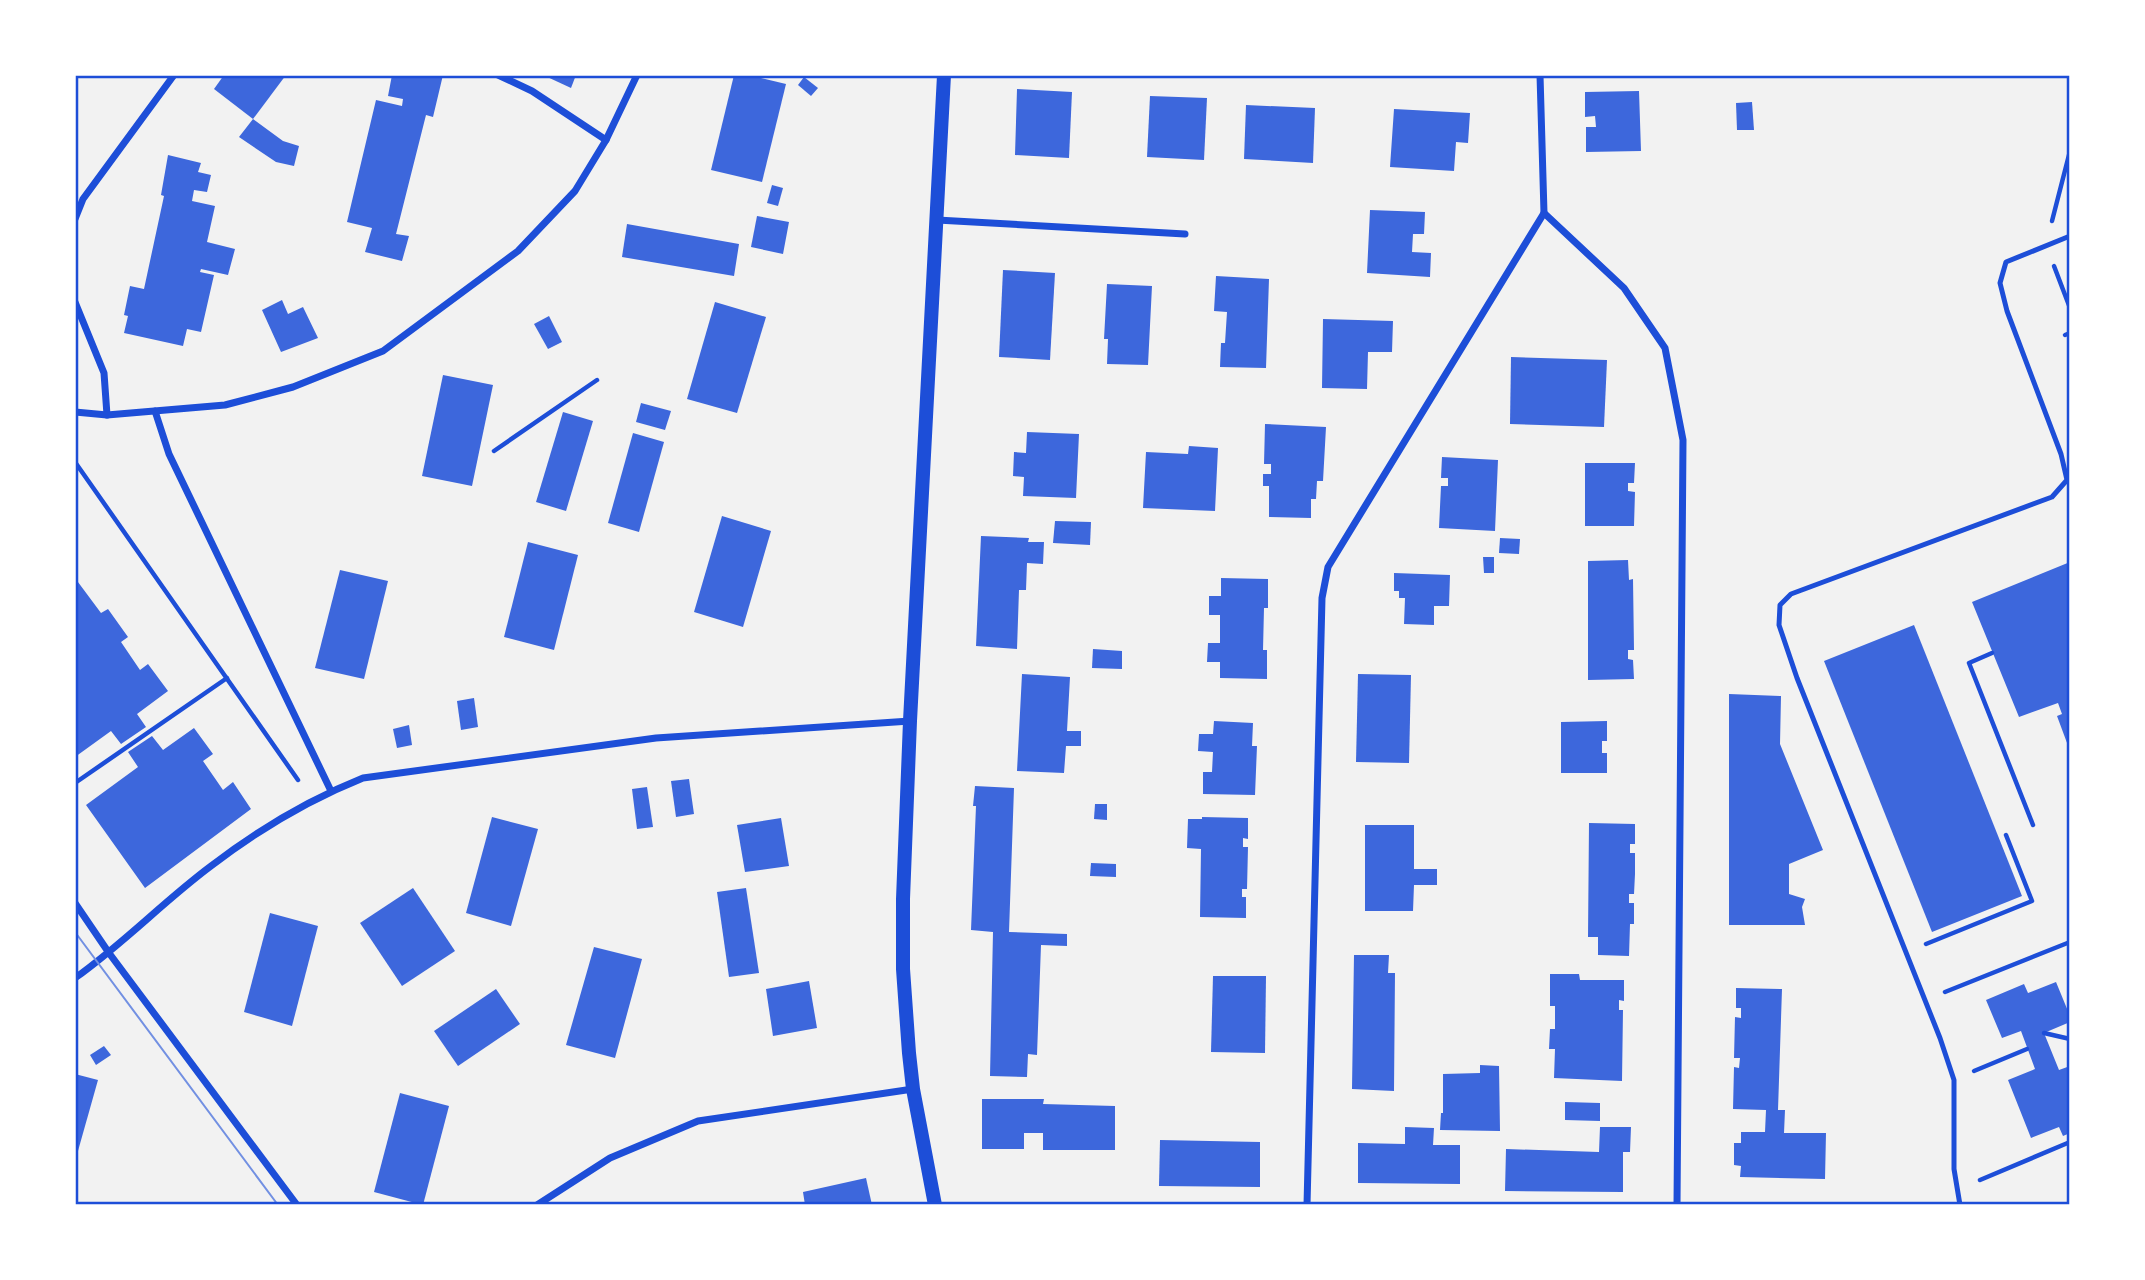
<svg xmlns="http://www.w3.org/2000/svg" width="2145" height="1280" font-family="Cabin,sans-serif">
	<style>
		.building { fill: #3d67dc }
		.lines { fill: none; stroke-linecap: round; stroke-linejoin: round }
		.path { stroke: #1d4ed8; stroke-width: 4.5 }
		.service { stroke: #1d4ed8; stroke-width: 5 }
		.minor { stroke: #1d4ed8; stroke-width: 7 }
		.secondary { stroke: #1d4ed8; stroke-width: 14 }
		.tram { stroke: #7290e2; stroke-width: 2 }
		.neatline { fill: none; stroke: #1d4ed8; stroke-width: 2.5 }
	</style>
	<rect width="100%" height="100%" fill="#f2f2f2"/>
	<g class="building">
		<polygon points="224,75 286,75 253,119 214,89"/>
		<polygon points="392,75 443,75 433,117 426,115 396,234 409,236 402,261 365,252 372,228 347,222 376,100 402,106 403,99 388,96"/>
		<polygon points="543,75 576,75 571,88"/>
		<polygon points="734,75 749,75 786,84 762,182 711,170"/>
		<polygon points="804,77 818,88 811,96 798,85"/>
		<polygon points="1017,89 1072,92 1069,158 1015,155"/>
		<polygon points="1639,91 1641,151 1586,152 1586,127 1596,127 1595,116 1585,117 1585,92"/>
		<polygon points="1150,96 1207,98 1204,160 1147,157"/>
		<polygon points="1752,102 1754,130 1737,130 1736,103"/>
		<polygon points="1246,105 1315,108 1313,163 1244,159"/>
		<polygon points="1394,109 1470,113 1468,143 1456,142 1454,171 1390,167"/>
		<polygon points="253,119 283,141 299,146 294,166 276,162 239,137"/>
		<polygon points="168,155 201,163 198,172 211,175 207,192 194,190 192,201 215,206 207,242 235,249 228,275 201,269 200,272 214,275 201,332 187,329 183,346 124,333 128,316 124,315 130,286 144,289 164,196 161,195"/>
		<polygon points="772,185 783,188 778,206 767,203"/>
		<polygon points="1370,210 1425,212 1424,234 1413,234 1412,252 1431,253 1430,277 1367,273"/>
		<polygon points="757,216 789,222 783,254 751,247"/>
		<polygon points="627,224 739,244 734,276 622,257"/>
		<polygon points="1003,270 1055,273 1050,360 999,357"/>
		<polygon points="1216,276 1269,279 1266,368 1220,367 1221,343 1225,343 1227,312 1214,311"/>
		<polygon points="1107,284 1152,286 1148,365 1107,364 1108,339 1104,339"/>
		<polygon points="282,300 288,314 303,307 318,338 281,352 262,310"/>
		<polygon points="715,302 766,317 737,413 687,399"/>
		<polygon points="549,316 562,342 548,349 534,324"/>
		<polygon points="1323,319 1393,321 1392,352 1368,352 1367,389 1322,388"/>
		<polygon points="1511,357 1607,360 1604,427 1510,424"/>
		<polygon points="443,375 493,385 472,486 422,476"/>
		<polygon points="641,403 671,411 665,430 636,422"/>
		<polygon points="563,412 593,421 566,511 536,502"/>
		<polygon points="1265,424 1326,427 1323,481 1317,481 1316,499 1311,499 1311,518 1269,517 1269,486 1263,486 1263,474 1271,474 1271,464 1264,464"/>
		<polygon points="1027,432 1079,434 1076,498 1023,496 1024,477 1013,476 1014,452 1026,453"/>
		<polygon points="633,433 664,442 639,532 608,523"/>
		<polygon points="1189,446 1218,448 1215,511 1143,508 1146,452 1188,454"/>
		<polygon points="1442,457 1498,460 1495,531 1439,528 1441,486 1448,486 1448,478 1441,478"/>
		<polygon points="1585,463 1635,463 1634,483 1628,483 1628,491 1635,492 1634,526 1585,526"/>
		<polygon points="722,516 771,531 743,627 694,612"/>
		<polygon points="1055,521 1091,522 1090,545 1053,543"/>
		<polygon points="981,536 1029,538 1028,542 1044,542 1043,564 1027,563 1026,590 1019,590 1017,649 976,646"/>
		<polygon points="1500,538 1520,539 1519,554 1499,553"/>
		<polygon points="528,542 578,555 554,650 504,637"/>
		<polygon points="1483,557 1494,557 1494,573 1484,573"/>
		<polygon points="1628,560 1629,580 1633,579 1634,650 1628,650 1628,659 1633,660 1634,679 1588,680 1588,561"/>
		<polygon points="2070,562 2070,751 2057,716 2062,714 2058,703 2019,717 1972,602"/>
		<polygon points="340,570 388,581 364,679 315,668"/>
		<polygon points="1394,573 1450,575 1449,606 1434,606 1434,625 1404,624 1405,598 1399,598 1399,591 1394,591"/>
		<polygon points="75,578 101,613 108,609 128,637 121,642 140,670 148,664 168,691 137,714 146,727 121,744 111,731 75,757"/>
		<polygon points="1221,578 1268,579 1268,608 1264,608 1263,650 1267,650 1267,679 1220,678 1220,662 1207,662 1208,643 1220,643 1220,615 1209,615 1209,596 1221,596"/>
		<polygon points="1914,625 2022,896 1932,932 1824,661"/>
		<polygon points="1093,649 1122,651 1122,669 1092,668"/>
		<polygon points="1022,674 1070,677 1067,731 1081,731 1081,746 1066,746 1064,773 1017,771"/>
		<polygon points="1358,674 1411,675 1409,763 1356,762"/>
		<polygon points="1729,694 1781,696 1780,744 1823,850 1789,864 1789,894 1805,899 1802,907 1805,925 1729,925"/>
		<polygon points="474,698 478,727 461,730 457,701"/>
		<polygon points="1214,721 1253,723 1252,746 1257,746 1255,795 1203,794 1203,772 1212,772 1213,752 1198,751 1199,734 1213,734"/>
		<polygon points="1607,721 1607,741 1602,741 1602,753 1607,753 1607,773 1561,773 1561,722"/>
		<polygon points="409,725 412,745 397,748 393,729"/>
		<polygon points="194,728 213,754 203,761 223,790 233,782 251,809 145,888 86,805 138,767 128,752 152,736 163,750"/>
		<polygon points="689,779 694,814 676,817 671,781"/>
		<polygon points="975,786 1014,788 1009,932 1067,934 1067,946 1041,945 1037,1055 1028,1054 1027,1077 990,1076 993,932 971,930 976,806 973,806"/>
		<polygon points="647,787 653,827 637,829 632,789"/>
		<polygon points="1095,804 1107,804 1107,820 1094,819"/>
		<polygon points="492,817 538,829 511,926 466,913"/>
		<polygon points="1202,817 1248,818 1248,839 1243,838 1243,847 1248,847 1247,889 1242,889 1242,897 1246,897 1246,918 1200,917 1201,849 1187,848 1188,819 1202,819"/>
		<polygon points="781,818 789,866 745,872 737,825"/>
		<polygon points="1589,823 1635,824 1635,844 1630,844 1630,853 1635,853 1635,874 1634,894 1629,894 1629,903 1634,903 1634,924 1630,924 1629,956 1598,955 1598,937 1588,937"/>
		<polygon points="1365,825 1414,825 1414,869 1437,869 1437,885 1414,885 1413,911 1365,911"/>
		<polygon points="1091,863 1116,864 1116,877 1090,876"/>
		<polygon points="413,888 455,951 402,986 360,923"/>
		<polygon points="746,888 759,973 729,977 717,892"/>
		<polygon points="270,913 318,926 292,1026 244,1012"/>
		<polygon points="594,947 642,959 615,1058 566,1045"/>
		<polygon points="1354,955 1389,955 1388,973 1395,973 1394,1091 1352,1089"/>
		<polygon points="1550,974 1579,974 1580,980 1624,980 1624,1001 1619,1000 1619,1010 1623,1010 1622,1081 1554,1078 1555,1049 1549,1049 1550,1029 1555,1029 1555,1006 1550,1006"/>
		<polygon points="1213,976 1266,976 1265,1053 1211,1052"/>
		<polygon points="809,981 817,1028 773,1036 766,989"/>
		<polygon points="2056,982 2070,1016 2070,1022 2044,1033 2059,1070 2070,1066 2070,1133 2063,1136 2059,1127 2031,1138 2008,1080 2035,1069 2021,1031 2002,1038 1986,1000 2024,984 2028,993"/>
		<polygon points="1736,988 1782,989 1778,1110 1785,1110 1784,1133 1826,1133 1825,1179 1740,1177 1741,1166 1734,1165 1734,1143 1741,1143 1741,1132 1765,1132 1766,1110 1733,1109 1734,1067 1739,1068 1740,1058 1734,1058 1735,1017 1741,1018 1741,1008 1736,1008"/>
		<polygon points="496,989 520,1024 458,1066 434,1031"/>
		<polygon points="104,1046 111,1055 96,1065 90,1055"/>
		<polygon points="1480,1065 1499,1066 1500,1131 1440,1130 1441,1113 1443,1113 1443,1074 1480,1073"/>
		<polygon points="75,1074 98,1080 76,1158 75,1158"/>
		<polygon points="400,1093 449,1106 423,1205 374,1192"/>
		<polygon points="982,1099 1044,1099 1043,1104 1115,1106 1115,1150 1043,1150 1043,1133 1024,1133 1024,1149 982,1149"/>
		<polygon points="1565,1102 1600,1103 1600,1121 1565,1120"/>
		<polygon points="1405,1127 1434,1128 1433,1145 1460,1145 1460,1184 1358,1183 1358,1143 1405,1144"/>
		<polygon points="1600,1127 1631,1127 1630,1152 1623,1152 1623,1192 1505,1191 1506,1149 1599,1152"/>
		<polygon points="1160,1140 1260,1142 1260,1187 1159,1186"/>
		<polygon points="866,1178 872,1205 805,1205 803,1192"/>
	</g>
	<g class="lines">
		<g class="path">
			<polyline points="2052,221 2070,151"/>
			<polyline points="2054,266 2070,308"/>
			<polyline points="2065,335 2070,333"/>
			<polyline points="494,451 597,380"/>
			<polyline points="75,462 298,780"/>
			<polyline points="1992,653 1969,663 2033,825"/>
			<polyline points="75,783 227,678"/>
			<polyline points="1926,944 2032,901 2006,835"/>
			<polyline points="1945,992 2070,942"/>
			<polyline points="2044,1033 2070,1039"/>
			<polyline points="1974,1071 2027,1049"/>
			<polyline points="1980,1180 2070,1142"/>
		</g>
		<polyline class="service" points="1960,1205 1954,1169 1954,1080 1940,1038 1797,678 1779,625 1780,605 1791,594 2052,497 2067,480 2061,454 2007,311 2000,283 2006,262 2070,236"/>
		<g class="minor">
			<polyline points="498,75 532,91 606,140"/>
			<polyline points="1544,213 1624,288 1665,348 1683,440 1677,1205"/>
			<polyline points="75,219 83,199 174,75"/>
			<polyline points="937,220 1185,234"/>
			<polyline points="75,302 104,373 107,415"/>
			<polyline points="155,411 169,454 331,791"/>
			<polyline points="75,412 107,415 225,405 293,387 383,351 518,251 575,191 606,140 637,75"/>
			<polyline points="75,903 109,953 297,1205"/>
			<path d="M75,978C123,944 164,901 211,866C258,830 308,800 363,778L656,738L910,721"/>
			<polyline points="537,1205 610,1158 698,1121 913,1089"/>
			<polyline points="1307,1205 1322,598 1328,567 1544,213 1540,75"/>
		</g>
		<polyline class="secondary" points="935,1205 913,1089 909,1053 903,969 903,899 910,721 944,75"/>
		<polyline class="tram" points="75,932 278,1205"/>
	</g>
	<rect width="2145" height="1280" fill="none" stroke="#ffffff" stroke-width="154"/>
	<rect x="77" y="77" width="1991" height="1126" class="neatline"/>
</svg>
